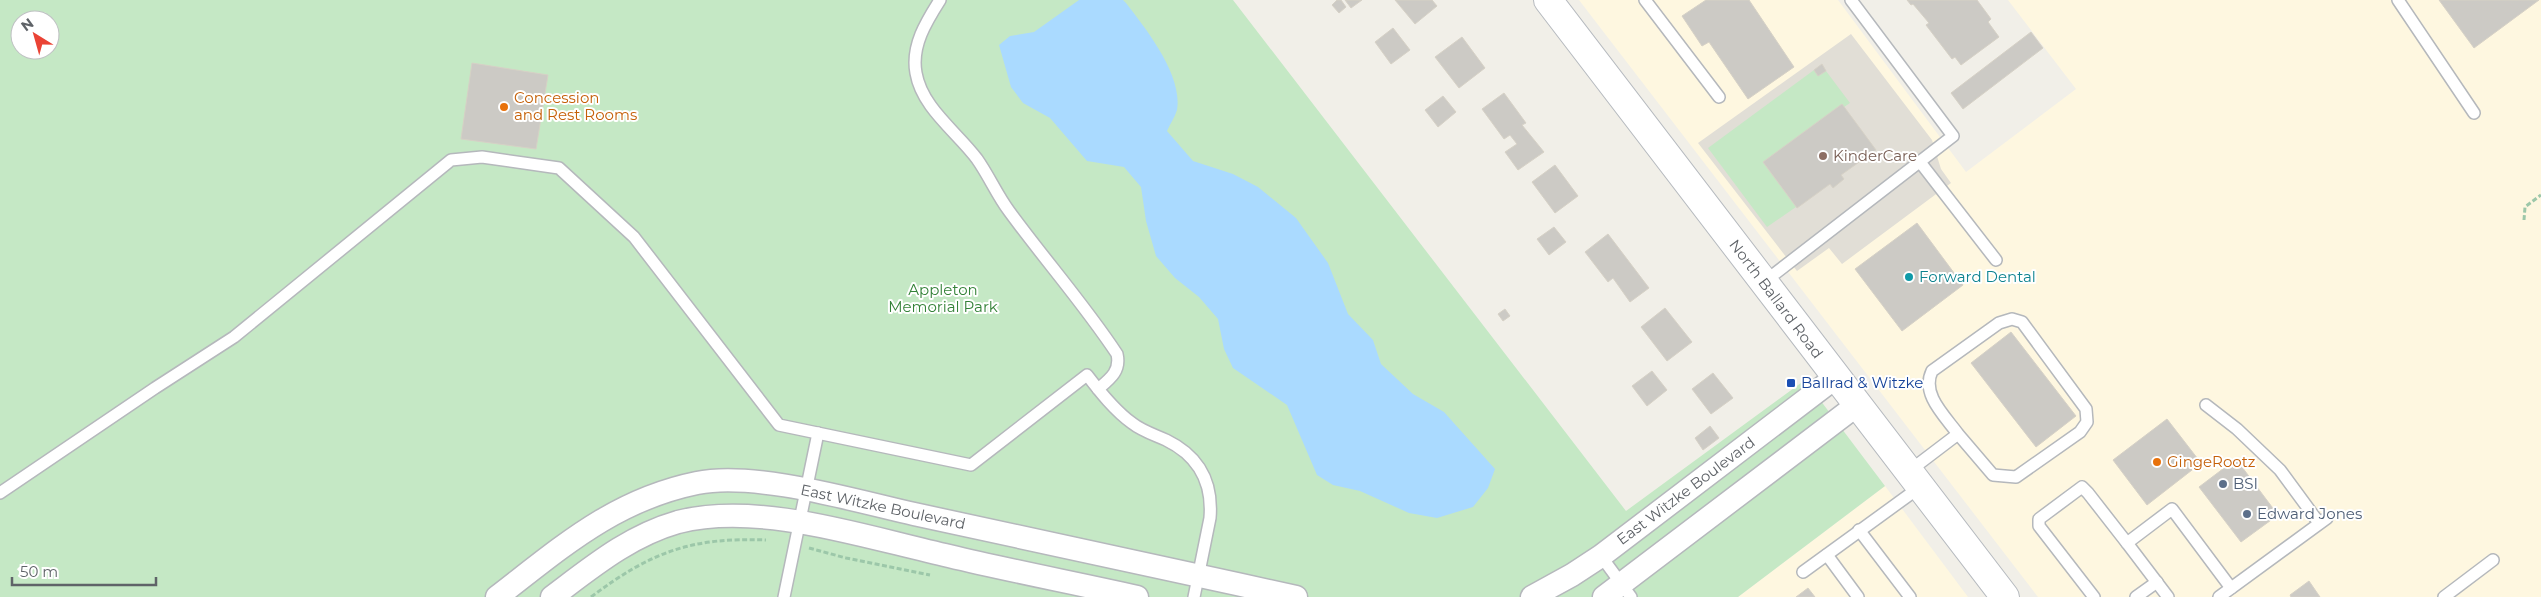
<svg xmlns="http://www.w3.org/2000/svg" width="2541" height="597" font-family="Montserrat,sans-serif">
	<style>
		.commercial { fill: #fef7e0 }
		.education { fill: #e1ded6 }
		.green { fill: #c5e8c5; fill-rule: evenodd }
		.water { fill: #aadaff }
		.building { fill: #cccac5; stroke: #d6d1c6 }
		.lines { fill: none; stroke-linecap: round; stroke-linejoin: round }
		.lane-casing { stroke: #b5b8bc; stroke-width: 14 }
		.street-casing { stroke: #b5b8bc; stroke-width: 25 }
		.secondary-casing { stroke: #b6babf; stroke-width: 30 }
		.path { stroke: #9cc7a9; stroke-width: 3; stroke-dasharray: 5 2.5; stroke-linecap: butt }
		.lane { stroke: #fff; stroke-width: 11 }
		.street { stroke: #fff; stroke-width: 22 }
		.secondary { stroke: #fff; stroke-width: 28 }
		.food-dot { fill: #e8710a; stroke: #fff; stroke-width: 2 }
		.education-dot { fill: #8d6e63; stroke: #fff; stroke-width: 2 }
		.culture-dot { fill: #0f9aa8; stroke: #fff; stroke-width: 2 }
		.transit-dot { fill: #1a4fb4; stroke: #fff; stroke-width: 2 }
		.service-dot { fill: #5c6f8a; stroke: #fff; stroke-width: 2 }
		.labels { text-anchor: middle; stroke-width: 4; stroke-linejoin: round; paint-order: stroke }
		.food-label { font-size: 15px; fill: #c56008; stroke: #fff; text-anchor: start }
		.education-label { font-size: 15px; fill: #785e54; stroke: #fff; text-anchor: start }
		.culture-label { font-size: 15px; fill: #0d838f; stroke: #fff; text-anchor: start }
		.park-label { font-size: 15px; fill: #348238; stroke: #fff }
		.street-label { font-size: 15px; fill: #5f6368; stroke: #fff }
		.transit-label { font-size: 15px; fill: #164399; stroke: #fff; text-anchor: start }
		.service-label { font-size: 15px; fill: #4e5e75; stroke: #fff; text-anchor: start }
	</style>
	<rect width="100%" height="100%" fill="#f1efe8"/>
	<g class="commercial">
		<polygon points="1579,0 1838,0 1966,172 2076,89 2008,0 2541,0 2541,597 2038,597"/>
		<polygon points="1885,486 1968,597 1738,597"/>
	</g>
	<polygon class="education" points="1851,34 1932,140 1941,169 1951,183 1842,264 1829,248 1797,271 1698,143"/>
	<g class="green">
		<path d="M0,0H1233L1626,511L1805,380L1885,486L1738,597H0ZM20,20H50V50H20Z"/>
		<polygon points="1814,70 1818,76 1826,71 1850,103 1763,162 1796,207 1767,227 1708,148"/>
	</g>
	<path class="water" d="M1079,0H1123L1126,3C1146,29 1183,75 1177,110C1175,117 1170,124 1167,131L1193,161L1233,174L1258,187L1296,218L1328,263L1348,314L1373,340L1381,364L1413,394L1444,412L1495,469L1488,488L1473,507L1437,518L1409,513L1360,491L1333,485L1317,475L1287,405L1233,368L1224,349L1218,319L1199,297L1175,278L1156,256L1146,221L1141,187L1124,167L1087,161L1050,118L1023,103L1011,87L999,45L1010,36L1034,32Z"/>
	<g class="building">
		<polygon points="1337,0 1341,0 1346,7 1339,13 1332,5"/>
		<polygon points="1345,0 1362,0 1351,8"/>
		<polygon points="1395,0 1432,0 1437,6 1415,24"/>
		<polygon points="1706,0 1749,0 1794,67 1748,99 1709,42 1702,46 1682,16"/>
		<polygon points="1907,0 1977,0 1991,19 1988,22 1999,37 1961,65 1955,57 1952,59 1926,25 1929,23 1913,4 1911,5"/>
		<polygon points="2439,0 2539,0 2474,48"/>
		<polygon points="1393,28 1410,50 1391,64 1375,42"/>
		<polygon points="2031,32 2043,48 1963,109 1951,93"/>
		<polygon points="1462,37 1485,68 1459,88 1435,57"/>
		<polygon points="472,63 548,75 536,149 461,139"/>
		<polygon points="1822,64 1826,71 1818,76 1814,70"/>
		<polygon points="1504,93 1526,123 1522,125 1544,152 1518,170 1505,152 1517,144 1510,135 1504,139 1482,109"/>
		<polygon points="1443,96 1456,112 1438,127 1425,110"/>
		<polygon points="1842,104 1876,150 1841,175 1844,179 1833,188 1830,184 1797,208 1763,162"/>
		<polygon points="1555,165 1578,196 1555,213 1532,182"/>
		<polygon points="1917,223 1963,285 1902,331 1855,269"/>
		<polygon points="1554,227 1566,242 1549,255 1537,239"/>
		<polygon points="1608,234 1649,288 1630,302 1613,278 1608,282 1585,252"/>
		<polygon points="1665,308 1692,342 1667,361 1641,327"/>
		<polygon points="1505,309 1510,316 1503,321 1498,314"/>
		<polygon points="2011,332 2076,416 2036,447 1971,363"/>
		<polygon points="1652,371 1667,390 1647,406 1632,386"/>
		<polygon points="1713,373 1733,398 1711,414 1692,389"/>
		<polygon points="2167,419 2201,463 2147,505 2113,460"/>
		<polygon points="1710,426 1719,438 1703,450 1695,438"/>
		<polygon points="2236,459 2278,515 2241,542 2199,487"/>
		<polygon points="2309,581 2320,597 2291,597 2290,595"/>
		<polygon points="1808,588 1815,597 1796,597"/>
	</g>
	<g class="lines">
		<g class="lane-casing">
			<g id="lane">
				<path d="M940,0C926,22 911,46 916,73C922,108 957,132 977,159C989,176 997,195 1009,211C1044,259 1084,304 1117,354C1121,371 1110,379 1098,389"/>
				<polyline points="1645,0 1719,97"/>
				<polyline points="2398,0 2474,113"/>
				<polyline points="1920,162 1996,260"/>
				<polyline points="1764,282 1953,136 1851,0"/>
				<polyline points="2206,405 2237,429 2280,470 2319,523"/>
				<path d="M1908,472L1958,434C1944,415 1921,394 1932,371L1999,323L2012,319L2022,322L2086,409L2087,422L2080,432L2016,477L1993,475L1958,434"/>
				<path d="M0,493L155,388L234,337L451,160L482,157L559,168L634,237L779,425L971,465L1087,375C1100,392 1115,411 1132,423C1142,431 1155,435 1166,440C1199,456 1213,482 1210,518L1194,597"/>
				<polyline points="1859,530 1910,597"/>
				<polyline points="1827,555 1858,597"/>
				<polyline points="1601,556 1631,597"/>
				<polyline points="1803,572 1920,487"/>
				<polyline points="784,597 818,433"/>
				<polyline points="2094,597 2039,526 2039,519 2082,487 2088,493 2127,543"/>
				<polyline points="2136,597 2157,582"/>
				<polyline points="2168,597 2127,543 2172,509 2231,588"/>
				<polyline points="2219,597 2327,518"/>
				<polyline points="2444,597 2493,560"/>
			</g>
		</g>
		<g class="street-casing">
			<g id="street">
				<path d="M497,597C562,547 614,500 697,483C755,471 856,501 914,514C1042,542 1169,569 1296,597"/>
				<path d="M552,597C592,567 629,536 678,522C760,501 867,538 949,556C1011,571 1075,583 1137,597"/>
				<polyline points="1532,597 1572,575 1601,556 1836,377"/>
				<polyline points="1604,597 1857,405"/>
			</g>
		</g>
		<g class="secondary-casing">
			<polyline id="secondary" points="1548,0 2005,597"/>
		</g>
		<g class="path">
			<polyline points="2524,220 2525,207 2541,195"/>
			<polyline points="809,548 846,558 930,575"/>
			<path d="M591,597C651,552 691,537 766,540"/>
		</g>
		<use href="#lane" class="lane"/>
		<use href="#street" class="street"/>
		<use href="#secondary" class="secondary"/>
	</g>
	<g class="food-dot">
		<circle cx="504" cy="107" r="5"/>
		<circle cx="2157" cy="462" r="5"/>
	</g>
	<circle class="education-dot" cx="1823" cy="156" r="5"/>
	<circle class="culture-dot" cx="1909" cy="277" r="5"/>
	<rect class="transit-dot" x="1786" y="378" width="10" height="10" rx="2.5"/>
	<g class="service-dot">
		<circle cx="2223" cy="484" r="5"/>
		<circle cx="2247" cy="514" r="5"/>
	</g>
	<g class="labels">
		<g class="food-label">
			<text x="514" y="103">Concession<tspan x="514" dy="17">and Rest Rooms</tspan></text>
			<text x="2167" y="467">GingeRootz</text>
		</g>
		<g class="education-label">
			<text x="1833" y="161">KinderCare</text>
		</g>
		<g class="culture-label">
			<text x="1919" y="282">Forward Dental</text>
		</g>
		<g class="park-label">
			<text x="943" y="295">Appleton<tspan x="943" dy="17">Memorial Park</tspan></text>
		</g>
		<g class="street-label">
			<text transform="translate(1776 299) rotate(53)" y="5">North Ballard Road</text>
			<text transform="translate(1686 491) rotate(-37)" y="5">East Witzke Boulevard</text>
			<text transform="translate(883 507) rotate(12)" y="5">East Witzke Boulevard</text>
		</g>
		<g class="transit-label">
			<text x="1801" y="388">Ballrad &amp; Witzke</text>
		</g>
		<g class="service-label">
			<text x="2233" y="489">BSI</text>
			<text x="2257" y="519">Edward Jones</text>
		</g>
	</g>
	<g transform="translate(35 35) rotate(323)"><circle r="24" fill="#ffffff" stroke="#bfc1c3"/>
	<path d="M0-4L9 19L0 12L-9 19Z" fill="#ea4335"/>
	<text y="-8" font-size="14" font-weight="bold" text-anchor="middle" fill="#5f6368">N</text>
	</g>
	<path d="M12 577v8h144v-8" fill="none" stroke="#5f6368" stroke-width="2.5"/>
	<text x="20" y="577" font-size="15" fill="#5f6368" stroke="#ffffff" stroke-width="4" paint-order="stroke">50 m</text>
</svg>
